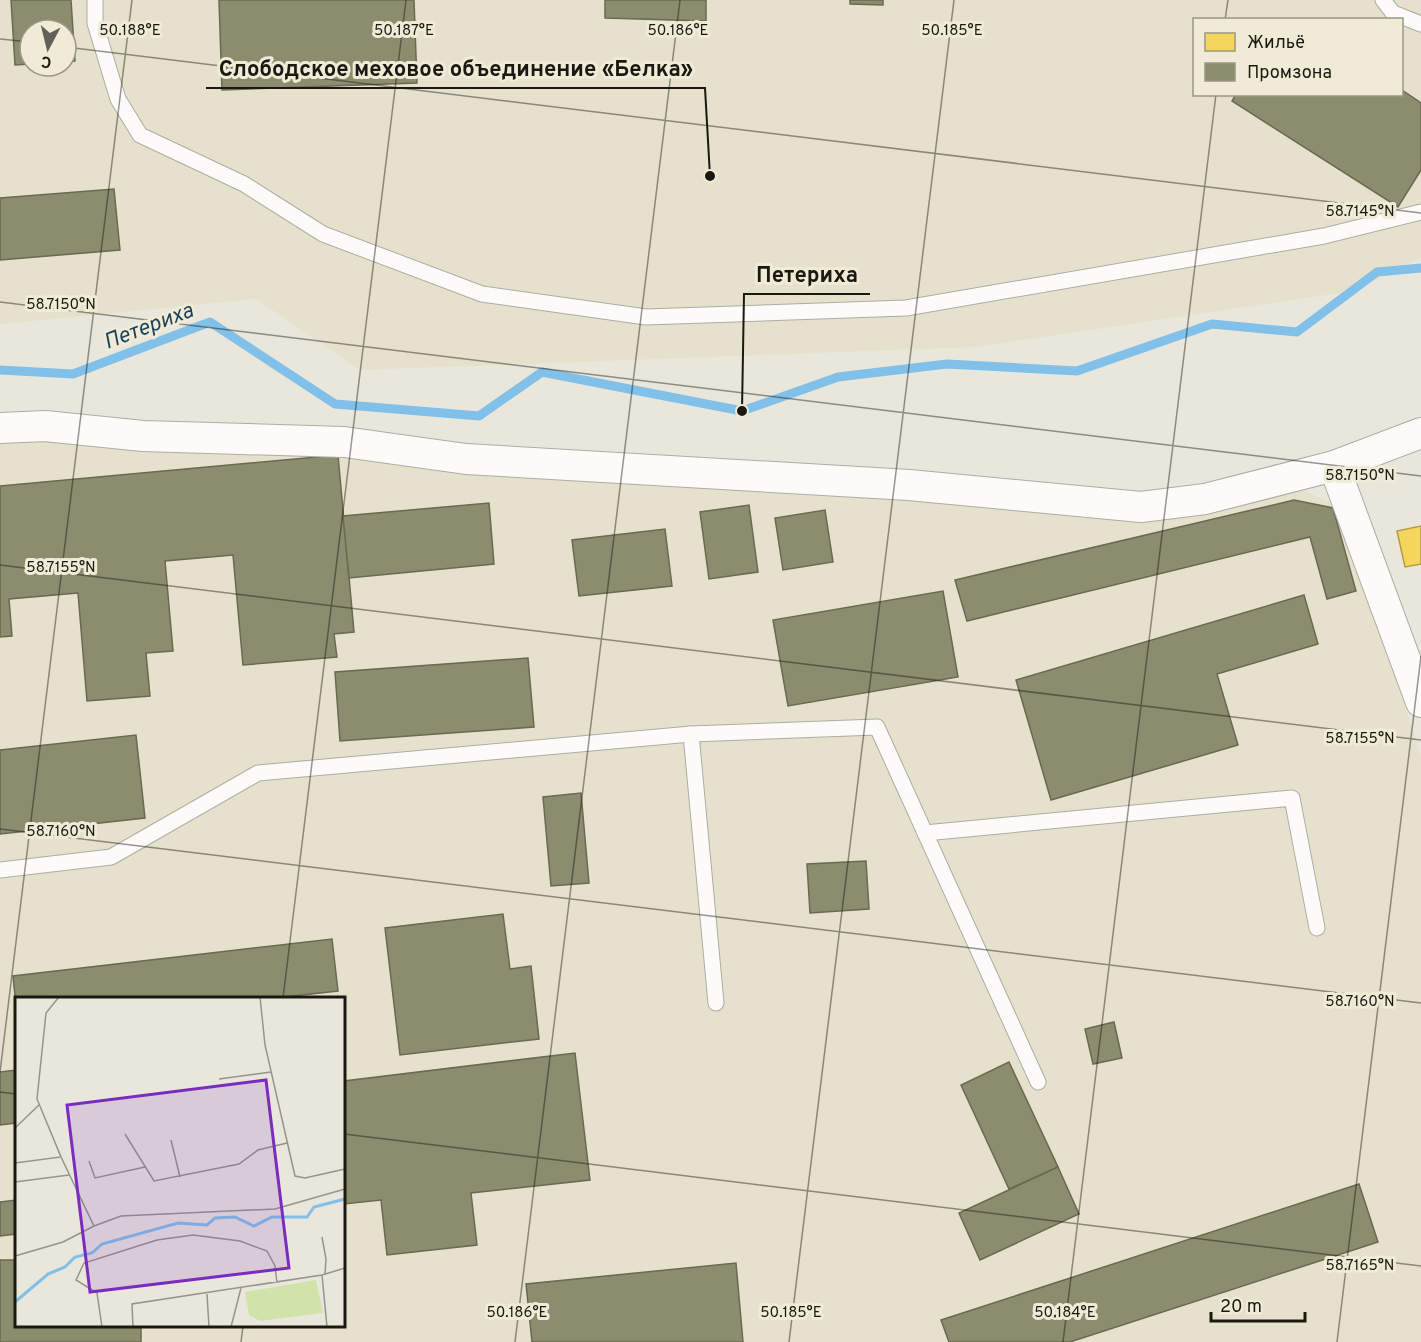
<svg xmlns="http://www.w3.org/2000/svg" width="1421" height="1342" font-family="Overpass,sans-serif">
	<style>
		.built { fill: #e6e1cd; fill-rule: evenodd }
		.homes { fill: #f6d55c; stroke: #b49c46; stroke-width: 1.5 }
		.industry { fill: #8c8c6e; stroke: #6a6952; stroke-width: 1.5 }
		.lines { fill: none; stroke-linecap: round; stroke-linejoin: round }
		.stream { stroke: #81c0e9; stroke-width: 9 }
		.lane-casing { stroke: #aeaca3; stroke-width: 17 }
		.street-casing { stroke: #aeaca3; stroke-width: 32 }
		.lane { stroke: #fcfbfa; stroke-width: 15 }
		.street { stroke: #fcfbfa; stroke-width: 30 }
		.ticks { fill: none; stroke: #1a1811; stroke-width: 1.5; stroke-opacity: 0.45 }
		.labels { text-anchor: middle; stroke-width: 6; stroke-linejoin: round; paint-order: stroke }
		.water-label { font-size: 22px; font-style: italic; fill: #1d425d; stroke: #efebd6 }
		.inset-river { fill: none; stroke: #81c0e9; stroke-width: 3 }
		.inset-road { fill: none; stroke: #96948b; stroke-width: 1.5 }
		.view { fill: #7b2cbf; fill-opacity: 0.15; stroke: #7b2cbf; stroke-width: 3 }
		.inset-edge { fill: none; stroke: #1a1811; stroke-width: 3 }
		.ticks-label { font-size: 15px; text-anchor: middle; fill: #1a1811; stroke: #efebd6; stroke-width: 6; stroke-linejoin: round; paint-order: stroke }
		.leader { fill: none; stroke: #1a1811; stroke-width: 2 }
		.callout-dot { fill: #1a1811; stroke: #efebd6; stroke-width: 2 }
		.callout-label { font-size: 22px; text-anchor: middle; font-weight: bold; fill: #1a1811; stroke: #efebd6; stroke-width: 6; stroke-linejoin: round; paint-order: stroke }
	</style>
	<rect width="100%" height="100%" fill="#e9e7dc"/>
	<g class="built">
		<path d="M0,0H1421V257L1354,291L975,347L360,370L256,299L0,324ZM1194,20H1402V94H1194ZM30,30H66V66H30Z"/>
		<path d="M0,441H75L285,450L1252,499L1305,491L1328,501L1346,524L1421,755V1342H0ZM16,998H344V1326H16Z"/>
	</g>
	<polygon class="homes" points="1421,526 1421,564 1405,567 1397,531"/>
	<g class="industry">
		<polygon points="11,0 71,0 75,61 66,62 66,30 30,30 30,64 15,65"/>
		<polygon points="219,0 414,0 417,83 222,90"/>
		<polygon points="605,0 706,0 706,21 605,18"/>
		<polygon points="850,0 883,0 883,5 850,4"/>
		<polygon points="1402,90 1421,103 1421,170 1398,207 1232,101 1236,94 1402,94"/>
		<polygon points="114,189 120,250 0,260 0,198"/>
		<polygon points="338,455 354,632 334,634 337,657 243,665 233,555 165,561 173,651 146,653 150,696 87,701 78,593 9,599 12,636 0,637 0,486"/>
		<polygon points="1294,500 1333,508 1356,591 1327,599 1310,537 967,621 955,580"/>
		<polygon points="489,503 494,564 349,578 343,516"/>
		<polygon points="749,505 758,572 709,579 700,512"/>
		<polygon points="825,510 833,562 783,570 775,518"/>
		<polygon points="665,529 672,586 579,596 572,540"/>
		<polygon points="943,591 958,677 788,706 773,620"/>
		<polygon points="1304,595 1318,644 1217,674 1238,745 1051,800 1016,680"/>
		<polygon points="528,658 534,727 340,741 335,672"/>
		<polygon points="136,735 145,818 0,834 0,750"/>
		<polygon points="581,793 589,883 551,886 543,797"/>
		<polygon points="866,861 869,909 810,913 807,864"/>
		<polygon points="503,914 510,969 531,966 539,1039 400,1055 385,928"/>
		<polygon points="332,939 338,991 275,998 16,998 16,1006 13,976"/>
		<polygon points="1114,1022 1122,1058 1093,1064 1085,1029"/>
		<polygon points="575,1053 590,1180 471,1193 477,1245 387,1255 381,1200 344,1204 344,1081"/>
		<polygon points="1009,1062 1058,1167 1009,1189 961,1085"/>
		<polygon points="16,1070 16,1123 0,1125 0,1072"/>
		<polygon points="1058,1167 1079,1214 980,1260 959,1213"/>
		<polygon points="1359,1184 1378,1242 1070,1342 949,1342 941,1320"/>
		<polygon points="16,1200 16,1234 0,1236 0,1202"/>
		<polygon points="0,1260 16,1260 16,1326 141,1326 141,1342 0,1342"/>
		<polygon points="736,1263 743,1342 532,1342 526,1284"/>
	</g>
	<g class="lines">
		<polyline class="stream" points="0,370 73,374 210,322 335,404 479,416 542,372 742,411 838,377 947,364 1077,371 1212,324 1297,332 1377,272 1421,268"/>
		<g class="lane-casing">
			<g id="lane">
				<polyline points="95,0 95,23 118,99 140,135 244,184 323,234 482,294 646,317 906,308 1324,236 1421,212"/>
				<polyline points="1383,0 1393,13 1421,24"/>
				<polyline points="691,734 716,1003"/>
				<polyline points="925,833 1292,798 1317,928"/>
				<polyline points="0,870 111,857 258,773 691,734 877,727 1038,1082"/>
			</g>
		</g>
		<g class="street-casing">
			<g id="street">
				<polyline points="0,428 45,426 143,436 344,442 466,459 909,485 1141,507 1205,499 1334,466 1421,702"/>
				<polyline points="1334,466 1421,433"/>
			</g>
		</g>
		<use href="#lane" class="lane"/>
		<use href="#street" class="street"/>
	</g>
	<path class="ticks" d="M1225,20L1228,0M0,39L30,42M66,47L1421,213M0,302L1421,476M0,565L1421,740M0,829L1421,1003M283,998L406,0M0,1072L132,0M0,1092L16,1094M344,1134L1421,1266M241,1342L243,1326M515,1342L680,0M789,1342L954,0M1063,1342L1216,94M1337,1342L1421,656"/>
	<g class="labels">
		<g class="water-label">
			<text transform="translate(148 325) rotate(-21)" y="8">Петериха</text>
		</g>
	</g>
	<g transform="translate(15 997)">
		<rect width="330" height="330" fill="#e9e7dc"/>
		<path d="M301,283L308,316L245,324L234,318L230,295Z" fill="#d1e3aa"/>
		<path class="inset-river" d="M0,305L33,277L50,270L60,260L77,256L87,247L163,226L192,228L200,221L220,220L239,229L257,220H292L299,210L330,202"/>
		<path class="inset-road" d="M245,0L250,48L280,179L290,181L330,172M204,82L256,75M0,131L24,108M110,137L139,184L224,167L243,153L272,146M156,143L165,180M46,160L79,229L106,219L260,212L330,192M74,164L80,181L130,170M0,166L46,160L22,102L31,16L44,0M0,185L54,178M307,240L311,262L310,277M0,259L48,245L79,229M307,278L312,330M192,297L194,330M87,330L82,296L61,283L69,266L142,243L178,238L225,244L252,254L260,269L262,286M118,330L117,307L307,278L330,271M216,330L226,291"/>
		<path class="view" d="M251,83L274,271L75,295L52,108Z"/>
		<rect width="330" height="330" class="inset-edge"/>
	</g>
	<g class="ticks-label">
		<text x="130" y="35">50.188°E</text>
		<text x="404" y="35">50.187°E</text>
		<text x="678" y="35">50.186°E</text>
		<text x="952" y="35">50.185°E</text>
		<text x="1360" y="216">58.7145°N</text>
		<text x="61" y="309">58.7150°N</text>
		<text x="1360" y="480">58.7150°N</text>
		<text x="61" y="572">58.7155°N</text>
		<text x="1360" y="743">58.7155°N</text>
		<text x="61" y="836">58.7160°N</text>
		<text x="1360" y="1006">58.7160°N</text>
		<text x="1360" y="1270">58.7165°N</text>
		<text x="517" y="1317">50.186°E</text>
		<text x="791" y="1317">50.185°E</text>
		<text x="1065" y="1317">50.184°E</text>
	</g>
	<path class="leader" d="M710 176L705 88H206M742 411L744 294H870"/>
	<g class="callout-dot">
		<circle cx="710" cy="176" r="6"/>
		<circle cx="742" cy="411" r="6"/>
	</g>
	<g class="callout-label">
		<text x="456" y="76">Слободское меховое объединение «Белка»</text>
		<text x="807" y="282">Петериха</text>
	</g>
	<rect x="1193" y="18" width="210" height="78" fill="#efebd6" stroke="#9a9787" stroke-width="1.5"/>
	<rect x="1205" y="33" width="30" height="18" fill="#f6d55c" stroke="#9a9787" stroke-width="1.5"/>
	<text x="1247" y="48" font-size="18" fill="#1a1811">Жильё</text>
	<rect x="1205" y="63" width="30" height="18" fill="#8c8c6e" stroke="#9a9787" stroke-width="1.5"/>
	<text x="1247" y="78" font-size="18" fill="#1a1811">Промзона</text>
	<g transform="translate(48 48) rotate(187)"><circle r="28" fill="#efebd6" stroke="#9a9787" stroke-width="1.5"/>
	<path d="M0-4.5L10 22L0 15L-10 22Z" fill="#626058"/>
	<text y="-9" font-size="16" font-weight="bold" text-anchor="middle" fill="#1a1811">С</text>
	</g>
	<path d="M1211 1312v9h94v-9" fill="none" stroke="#1a1811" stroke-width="3"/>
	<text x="1220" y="1312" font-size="18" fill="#1a1811" stroke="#efebd6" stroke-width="4.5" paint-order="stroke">20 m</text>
</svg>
